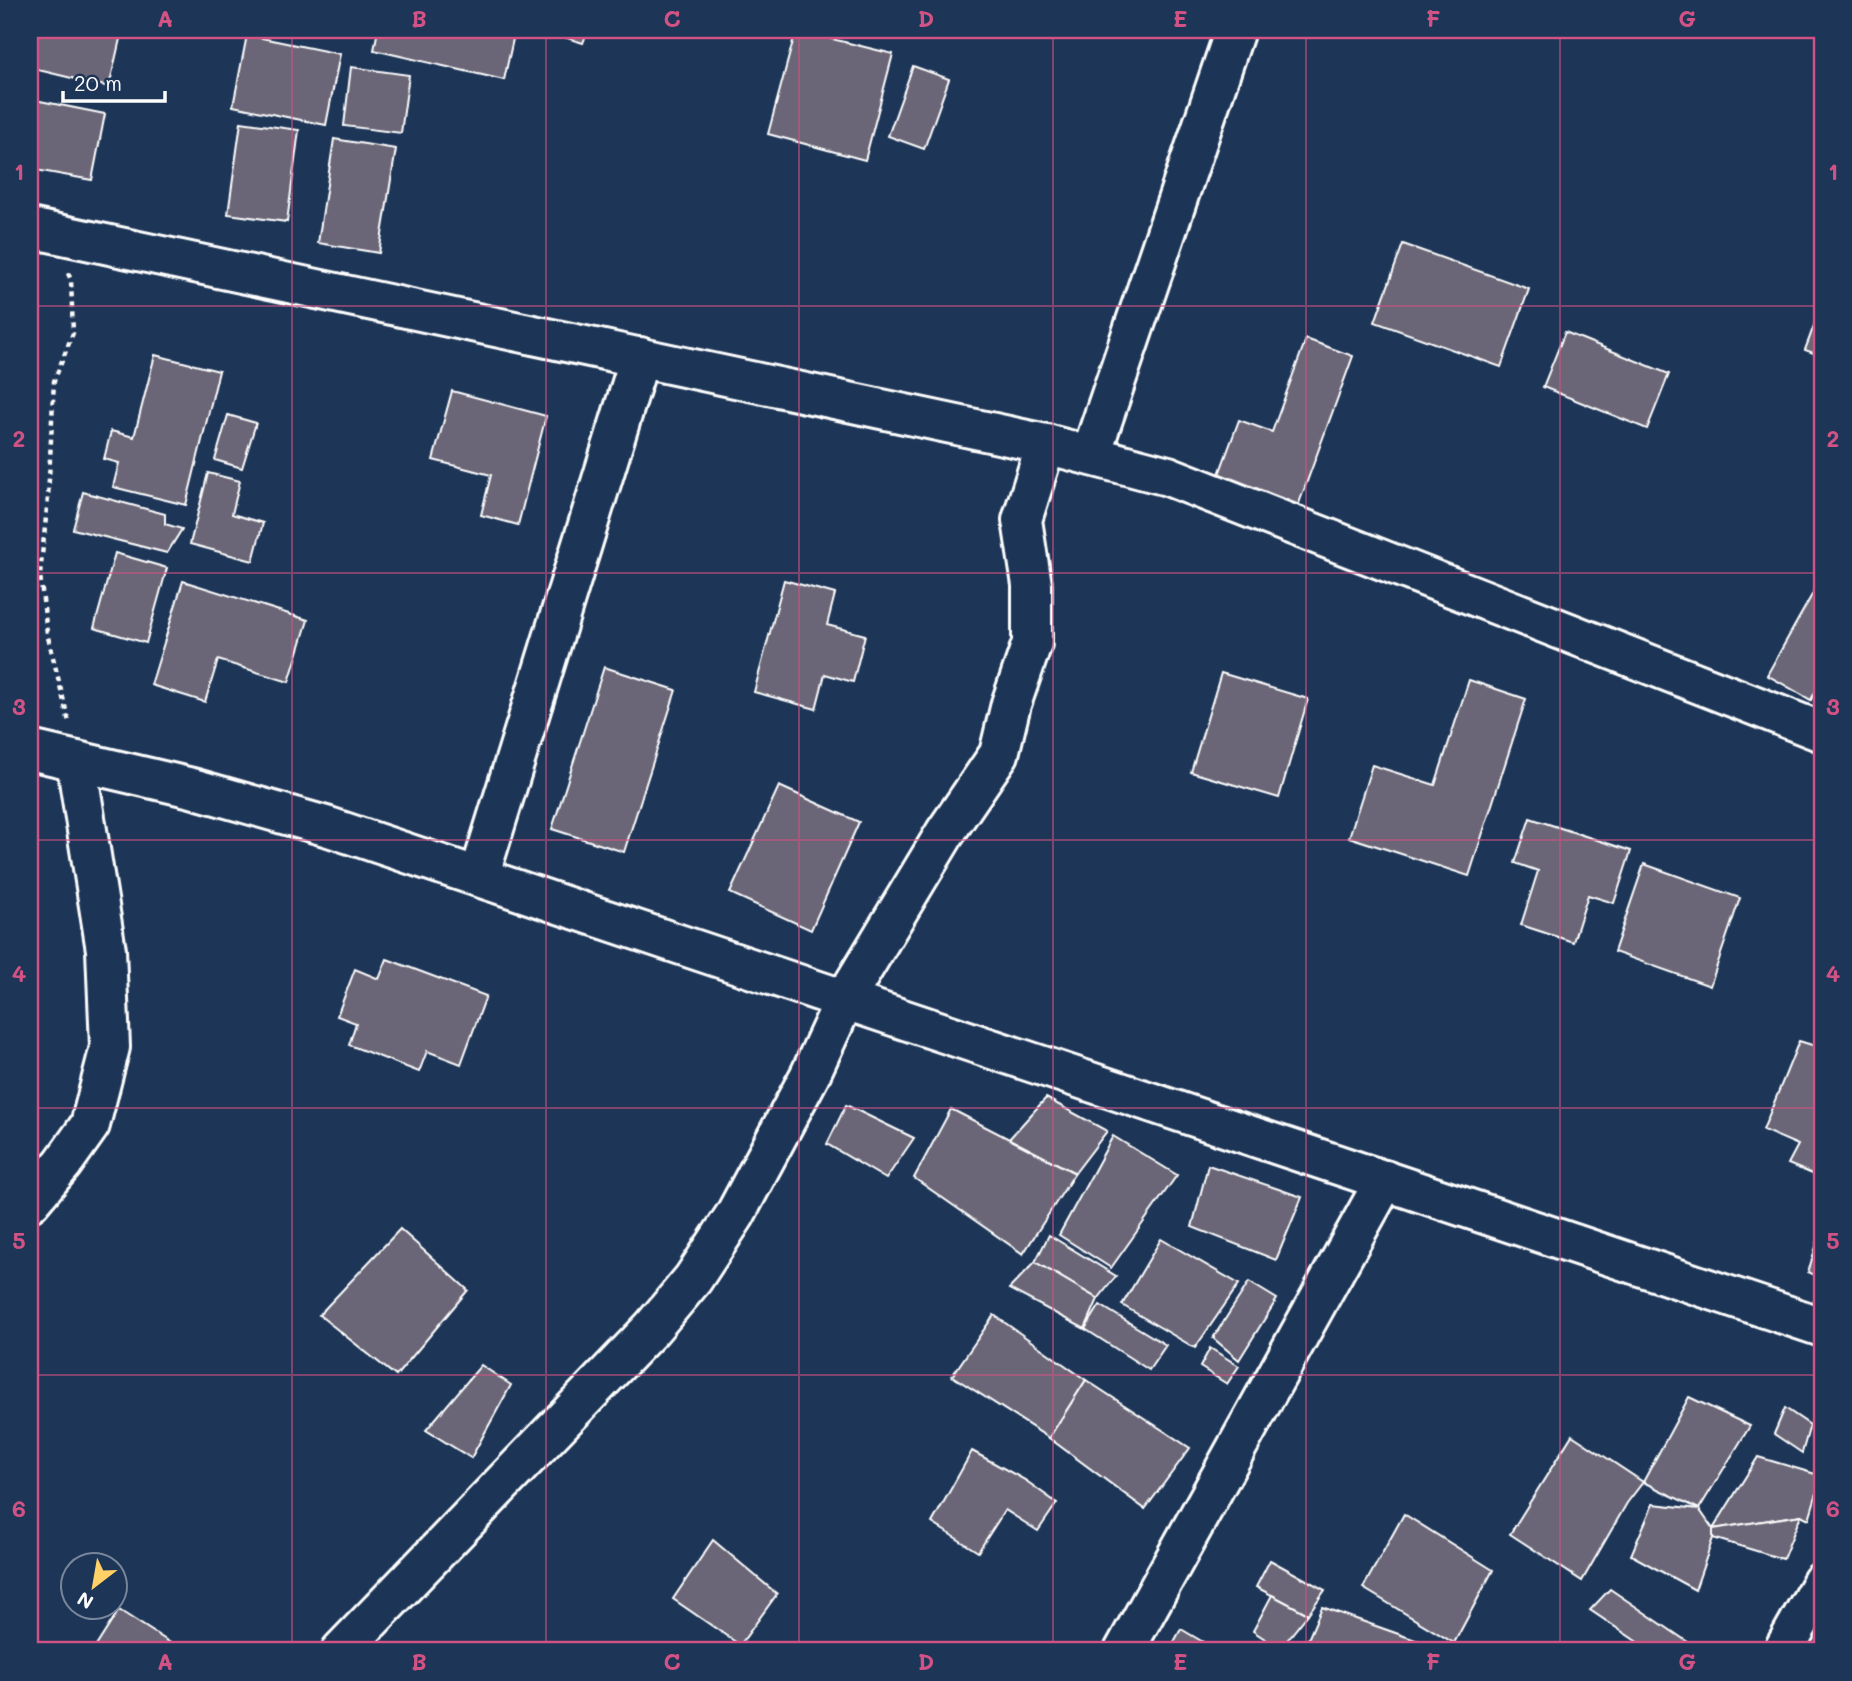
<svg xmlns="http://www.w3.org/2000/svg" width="1852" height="1681" font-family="Mali,sans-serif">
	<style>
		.building { fill: #6b6677; stroke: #fff; stroke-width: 2 }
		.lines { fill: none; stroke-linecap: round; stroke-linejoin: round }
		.street-casing { stroke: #fff; stroke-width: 44 }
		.path { stroke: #fff; stroke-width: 4.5; stroke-dasharray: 5 5; stroke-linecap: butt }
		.street { stroke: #1d3557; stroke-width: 38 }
		.grid { fill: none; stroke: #d15284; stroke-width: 2; stroke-opacity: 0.55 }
		.neatline { fill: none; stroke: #d15284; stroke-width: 2.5 }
		.grid-label { font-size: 23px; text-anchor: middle; font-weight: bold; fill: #d15284 }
	</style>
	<rect width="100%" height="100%" fill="#1d3557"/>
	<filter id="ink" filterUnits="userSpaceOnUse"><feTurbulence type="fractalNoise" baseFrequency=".0143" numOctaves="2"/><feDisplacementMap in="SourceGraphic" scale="14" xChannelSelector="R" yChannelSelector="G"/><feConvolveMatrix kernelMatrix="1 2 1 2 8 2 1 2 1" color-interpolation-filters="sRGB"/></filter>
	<g filter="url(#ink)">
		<g class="building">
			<polygon points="33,30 122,30 109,87 30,68 30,43"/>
			<polygon points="378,30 515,30 504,80 374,50"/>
			<polygon points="542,30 588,30 583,43"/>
			<polygon points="796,30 893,54 865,160 768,134"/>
			<polygon points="247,35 340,54 326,125 233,106"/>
			<polygon points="913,66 949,79 924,149 888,136"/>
			<polygon points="351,67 409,75 401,133 344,126"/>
			<polygon points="30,99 105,114 92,180 30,169"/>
			<polygon points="241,122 299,130 287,222 228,214"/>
			<polygon points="334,139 396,149 379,253 318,243"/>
			<polygon points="1403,244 1529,289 1501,367 1375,322"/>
			<polygon points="1822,304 1822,356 1805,350"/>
			<polygon points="1565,332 1669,374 1647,429 1543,387"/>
			<polygon points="1306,339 1353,356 1298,506 1218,477 1239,420 1272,432"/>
			<polygon points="155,355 219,371 186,505 113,487 119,463 104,459 111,431 134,437"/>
			<polygon points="452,391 546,416 518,525 481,515 491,475 433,460"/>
			<polygon points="228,415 256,423 242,468 215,460"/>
			<polygon points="208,473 240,481 232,514 263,523 253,561 190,544"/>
			<polygon points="83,492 165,514 165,524 182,529 167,553 73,529"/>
			<polygon points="115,553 167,568 146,643 94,628"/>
			<polygon points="1822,577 1822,679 1811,700 1767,675"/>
			<polygon points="784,580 835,594 827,625 865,635 853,682 825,674 816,709 754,692"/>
			<polygon points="183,581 308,620 289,682 218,660 205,702 151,685"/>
			<polygon points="604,667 676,690 624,852 552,829"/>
			<polygon points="1221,673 1308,699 1279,798 1191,772"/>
			<polygon points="1469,680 1526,699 1469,876 1349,837 1372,765 1435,785"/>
			<polygon points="779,786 859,822 811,930 730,893"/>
			<polygon points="1530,818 1631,851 1614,903 1588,895 1573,942 1521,925 1538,871 1515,863"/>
			<polygon points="1644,864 1740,898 1710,986 1614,952"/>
			<polygon points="387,959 486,996 461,1064 427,1051 419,1072 349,1045 356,1023 337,1016 355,969 379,979"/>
			<polygon points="1799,1041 1822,1048 1822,1178 1788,1164 1798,1145 1763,1130"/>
			<polygon points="1046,1098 1107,1131 1075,1173 1009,1139"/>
			<polygon points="846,1105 914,1138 886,1179 827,1144"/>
			<polygon points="951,1109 1075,1173 1023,1254 914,1178"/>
			<polygon points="1113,1136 1177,1175 1111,1268 1059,1235"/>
			<polygon points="1208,1165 1302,1197 1276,1260 1192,1227"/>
			<polygon points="1822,1228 1822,1278 1808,1272"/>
			<polygon points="400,1229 468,1290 396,1376 319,1315"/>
			<polygon points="1049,1235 1116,1276 1098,1299 1035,1262"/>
			<polygon points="1161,1239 1239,1284 1195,1348 1122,1305"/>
			<polygon points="1035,1262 1098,1299 1085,1329 1009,1289"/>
			<polygon points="1249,1282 1277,1299 1239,1360 1213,1338"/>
			<polygon points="1100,1305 1166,1345 1149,1370 1085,1329"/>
			<polygon points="994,1315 1086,1380 1049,1438 952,1376"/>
			<polygon points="1210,1348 1239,1366 1227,1384 1200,1367"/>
			<polygon points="481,1365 511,1385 471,1458 426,1430"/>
			<polygon points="1086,1380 1190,1448 1145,1509 1049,1438"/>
			<polygon points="1689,1397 1750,1426 1699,1509 1643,1482"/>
			<polygon points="1785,1408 1810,1425 1802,1453 1774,1434"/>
			<polygon points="1572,1435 1643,1482 1627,1503 1582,1581 1510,1534"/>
			<polygon points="972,1451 1025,1480 1057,1503 1038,1531 1005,1510 978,1552 932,1523"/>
			<polygon points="1758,1457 1822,1476 1809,1519 1801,1515 1713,1529"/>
			<polygon points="1653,1504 1699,1509 1713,1529 1713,1538 1695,1590 1631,1555"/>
			<polygon points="1404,1514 1493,1570 1454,1643 1363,1588"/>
			<polygon points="1801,1515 1783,1559 1713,1538 1713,1529"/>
			<polygon points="713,1540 777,1594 740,1645 673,1599"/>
			<polygon points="1270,1560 1325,1590 1308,1614 1256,1587"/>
			<polygon points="1610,1589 1701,1651 1651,1651 1590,1610"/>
			<polygon points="1272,1595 1308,1614 1280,1649 1253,1631"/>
			<polygon points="1322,1607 1441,1649 1439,1651 1303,1651"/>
			<polygon points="119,1610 183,1651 93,1651"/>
			<polygon points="1181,1629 1210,1646 1207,1651 1169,1651"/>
		</g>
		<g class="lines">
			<g class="street-casing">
				<g id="street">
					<polyline points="30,228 1046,444 1168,476 1822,732"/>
					<polyline points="1091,454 1235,30"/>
					<polyline points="30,750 192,788 329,827 1822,1327"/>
					<polyline points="479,877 640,357"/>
					<polyline points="30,1202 63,1163 90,1125 110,1047 106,950 76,761"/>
					<polyline points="341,1651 652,1328 693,1279 735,1215 810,1075 845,999 945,833 999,754 1011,704 1032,643 1032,585 1022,520 1046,444"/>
					<polyline points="1124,1651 1385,1180"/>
					<polyline points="1783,1651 1822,1582"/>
				</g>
			</g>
			<polyline class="path" points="68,273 71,280 73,333 54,381 48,498 40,575 47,633 69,722"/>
			<use href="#street" class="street"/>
		</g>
	</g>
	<path class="grid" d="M292,30V1651M546,30V1651M799,30V1651M1053,30V1651M1306,30V1651M1560,30V1651M30,306H1822M30,573H1822M30,840H1822M30,1108H1822M30,1375H1822"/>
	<rect width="1852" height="1681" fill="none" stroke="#1d3557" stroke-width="77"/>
	<g transform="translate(94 1586) rotate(211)"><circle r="33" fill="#1d3557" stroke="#77869a" stroke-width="2"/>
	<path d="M0-5L12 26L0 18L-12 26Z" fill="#ffd166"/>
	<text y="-10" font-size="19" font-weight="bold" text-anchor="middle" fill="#ffffff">N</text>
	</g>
	<path d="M63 91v10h102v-10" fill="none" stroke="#ffffff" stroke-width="3.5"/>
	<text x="74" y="91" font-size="21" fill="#ffffff" stroke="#1d3557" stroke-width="5" paint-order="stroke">20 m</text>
	<rect x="38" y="38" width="1776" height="1604" class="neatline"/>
	<g class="grid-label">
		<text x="165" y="27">A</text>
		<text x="419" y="27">B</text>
		<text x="672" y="27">C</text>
		<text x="926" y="27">D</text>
		<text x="1180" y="27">E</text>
		<text x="1433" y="27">F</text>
		<text x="1687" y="27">G</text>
		<text x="19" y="180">1</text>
		<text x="1833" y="180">1</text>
		<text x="19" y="447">2</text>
		<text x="1833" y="447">2</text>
		<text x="19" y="715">3</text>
		<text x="1833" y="715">3</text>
		<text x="19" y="982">4</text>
		<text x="1833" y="982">4</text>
		<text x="19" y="1249">5</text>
		<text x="1833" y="1249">5</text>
		<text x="19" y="1517">6</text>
		<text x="1833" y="1517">6</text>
		<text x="165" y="1670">A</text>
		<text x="419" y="1670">B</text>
		<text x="672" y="1670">C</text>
		<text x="926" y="1670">D</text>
		<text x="1180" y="1670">E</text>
		<text x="1433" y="1670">F</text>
		<text x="1687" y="1670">G</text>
	</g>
</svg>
